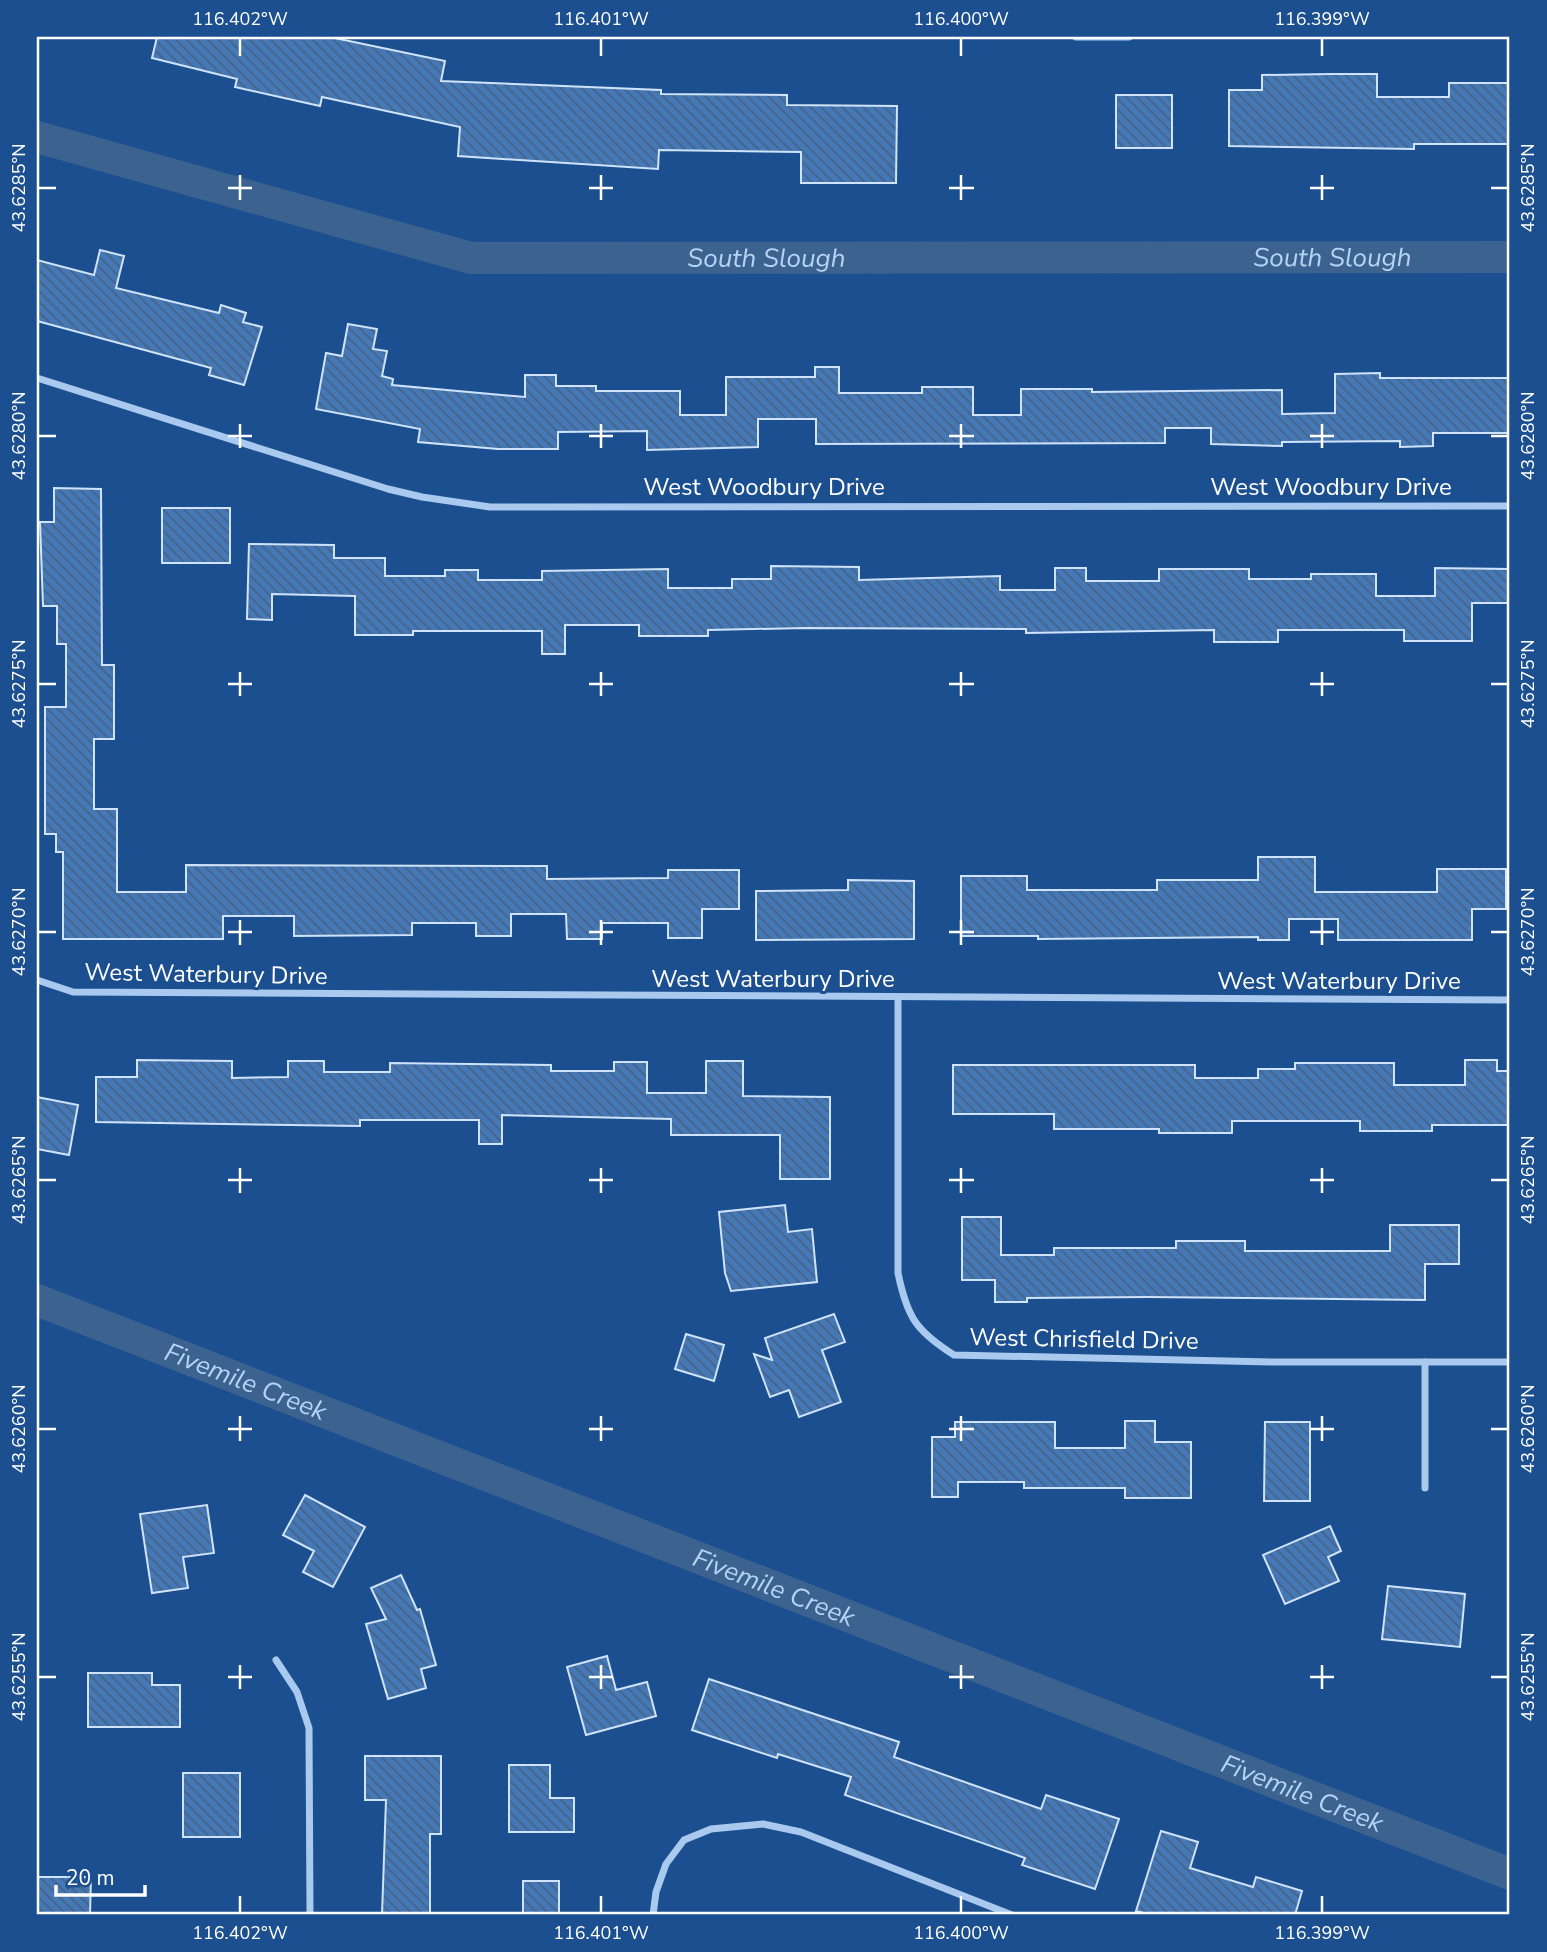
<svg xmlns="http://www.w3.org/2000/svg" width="1547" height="1952" font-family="'Nunito Sans',sans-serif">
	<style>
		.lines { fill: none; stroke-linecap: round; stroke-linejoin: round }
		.canal { stroke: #3c6290; stroke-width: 32 }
		.building { fill: url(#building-back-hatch); stroke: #cfe3fa; stroke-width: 2 }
		.street { stroke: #a9c9ee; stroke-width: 7 }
		.ticks { fill: none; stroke: #fff; stroke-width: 2.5 }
		.labels { text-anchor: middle; stroke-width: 6; stroke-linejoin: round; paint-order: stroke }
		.street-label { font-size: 24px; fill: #fff; stroke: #1b4f8f }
		.water-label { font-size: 26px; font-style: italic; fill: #b5d3f5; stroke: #1b4f8f }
		.neatline { fill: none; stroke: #fff; stroke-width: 2.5 }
		.ticks-label { font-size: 18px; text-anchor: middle; fill: #fff }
	</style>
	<defs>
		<pattern id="building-back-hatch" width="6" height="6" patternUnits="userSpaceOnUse" patternTransform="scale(1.75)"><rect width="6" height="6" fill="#4478b7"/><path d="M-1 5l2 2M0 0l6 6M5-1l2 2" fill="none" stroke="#486282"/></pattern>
	</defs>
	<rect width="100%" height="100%" fill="#1b4f8f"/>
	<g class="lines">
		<g class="canal">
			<path id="s1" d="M37,137L471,258L1510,257"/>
			<path id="s2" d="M37,1300L1510,1874"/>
		</g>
	</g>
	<g class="building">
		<polygon points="157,37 330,37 445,61 441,81 661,90 661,94 787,95 787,105 897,106 896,183 801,183 801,152 659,150 658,169 458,156 460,127 322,97 320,106 235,87 237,79 152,58"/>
		<polygon points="1331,74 1377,74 1377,97 1449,97 1449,83 1510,83 1510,144 1414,144 1414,149 1229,146 1229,90 1262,90 1262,75"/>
		<rect x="1116" y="95" width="56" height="53"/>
		<polygon points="100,250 124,256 116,288 219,313 221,305 246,313 243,322 262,327 244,385 209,375 211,368 37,321 37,260 94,275"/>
		<polygon points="348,324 377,329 373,349 387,351 382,376 393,379 392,385 525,397 525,375 556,375 556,386 596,386 596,391 680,391 680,415 726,415 726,377 815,377 815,367 839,367 839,393 922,393 922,387 973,387 973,415 1021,415 1021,389 1092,389 1092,392 1282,390 1282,414 1335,413 1335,374 1380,373 1380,378 1510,378 1510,433 1433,433 1433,446 1400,447 1400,441 1282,442 1282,446 1211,444 1211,428 1165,428 1165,443 816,444 816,419 758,419 758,447 647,450 647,431 558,432 558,449 498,449 418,442 420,429 316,409 326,353 342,356"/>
		<polygon points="54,488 101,489 102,665 114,665 114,739 94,739 94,809 117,809 117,892 186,892 186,865 547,866 547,879 668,878 668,870 739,870 739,909 702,909 702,938 668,938 668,923 602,923 602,939 567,939 566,914 511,914 511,936 476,936 476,923 412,923 412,935 294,936 294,916 223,916 223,939 63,939 63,852 56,852 56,834 45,834 45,707 66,707 66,644 57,644 57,606 43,606 40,522 54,522"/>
		<rect x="162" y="508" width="68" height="55"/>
		<polygon points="249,544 334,545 334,558 385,558 385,576 445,576 445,570 478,570 478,580 542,580 542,571 668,569 668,588 732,588 732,579 771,579 771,566 859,567 859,580 1000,576 1000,590 1055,590 1055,568 1086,568 1086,581 1159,581 1159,569 1249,569 1249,579 1311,579 1311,574 1376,574 1376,596 1435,596 1435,568 1510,569 1510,603 1472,603 1472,641 1404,641 1404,630 1278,630 1278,642 1214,642 1214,630 1026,633 1026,629 805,628 708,630 708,636 639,636 639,625 565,625 565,654 542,654 542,631 413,631 413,635 355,635 355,596 272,594 272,620 247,619"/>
		<polygon points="1258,857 1315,857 1315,892 1437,892 1437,869 1506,869 1506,909 1472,909 1472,940 1338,940 1338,919 1289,919 1289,940 1258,940 1258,937 1038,939 1038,936 961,936 961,876 1027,876 1027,890 1157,890 1157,880 1258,880"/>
		<polygon points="848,880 914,881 914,939 756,940 756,891 848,890"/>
		<polygon points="137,1060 232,1061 232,1078 288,1077 288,1061 324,1061 324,1072 390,1072 390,1063 551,1065 551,1071 614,1071 614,1062 647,1062 647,1093 706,1093 706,1061 743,1061 743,1096 830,1097 830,1179 780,1179 780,1135 671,1135 671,1119 502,1115 502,1144 479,1144 479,1120 360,1120 360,1126 96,1122 96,1077 137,1077"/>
		<polygon points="1465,1060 1497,1060 1497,1071 1510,1071 1510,1125 1432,1125 1432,1131 1360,1131 1360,1121 1232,1121 1232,1133 1159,1133 1159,1129 1054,1129 1054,1114 953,1114 953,1065 1195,1065 1195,1078 1258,1078 1258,1069 1295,1069 1295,1063 1394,1063 1394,1085 1465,1085"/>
		<polygon points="37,1097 78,1105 69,1155 37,1149"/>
		<polygon points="785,1205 788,1232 812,1229 817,1282 731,1291 725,1273 719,1212"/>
		<polygon points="962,1217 1001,1217 1001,1255 1054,1255 1054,1248 1176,1248 1176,1241 1245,1241 1245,1251 1390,1251 1390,1225 1459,1225 1459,1264 1425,1264 1425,1300 1148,1297 1027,1298 1027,1302 995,1302 995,1280 962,1280"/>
		<polygon points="834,1314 845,1342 822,1350 841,1402 799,1417 789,1390 770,1397 754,1354 772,1360 765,1338"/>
		<polygon points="686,1334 724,1345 714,1381 675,1369"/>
		<polygon points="1125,1421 1155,1421 1155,1442 1191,1442 1191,1498 1125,1498 1125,1488 1024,1488 1024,1482 958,1482 958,1497 932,1497 932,1437 955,1437 955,1422 1055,1422 1055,1448 1125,1448"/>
		<polygon points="1265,1422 1310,1422 1310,1501 1264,1501"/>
		<polygon points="305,1495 365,1527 333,1587 303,1572 314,1551 283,1535"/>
		<polygon points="207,1505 214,1553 183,1557 188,1588 152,1593 140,1514"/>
		<polygon points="1330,1526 1341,1551 1328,1557 1339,1581 1285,1604 1263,1555"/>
		<polygon points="401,1575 417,1610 420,1609 436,1665 421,1669 426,1688 388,1699 366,1624 386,1619 371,1588"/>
		<polygon points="1388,1586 1465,1594 1460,1647 1382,1639"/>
		<polygon points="607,1656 616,1690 647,1682 656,1716 586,1735 567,1667"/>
		<polygon points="88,1673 152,1673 152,1685 180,1685 180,1727 88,1727"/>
		<polygon points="709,1679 899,1742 894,1757 1041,1809 1046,1795 1119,1819 1095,1889 1022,1865 1025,1858 845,1795 851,1777 778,1754 777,1758 692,1730"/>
		<polygon points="365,1756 441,1756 441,1834 430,1834 430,1915 382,1915 386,1800 365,1800"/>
		<polygon points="509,1765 550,1765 550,1798 574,1798 574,1832 509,1832"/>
		<rect x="183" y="1773" width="57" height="64"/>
		<polygon points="1161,1831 1198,1842 1190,1868 1253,1887 1256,1877 1302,1891 1295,1915 1151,1915 1136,1911"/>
		<polygon points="37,1877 91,1877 90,1915 37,1915"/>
		<rect x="523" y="1881" width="36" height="34"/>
	</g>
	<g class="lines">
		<g class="street">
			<polyline points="1076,37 1129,37"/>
			<polyline points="37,378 388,489 422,497 490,507 1510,506"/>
			<polyline points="37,980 73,992 1510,1000"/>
			<path d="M898,999V1273C907,1317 916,1331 954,1355L1271,1362H1510"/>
			<polyline points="1425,1362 1425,1488"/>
			<polyline points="276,1660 297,1692 309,1728 310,1915"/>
			<polyline points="653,1915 656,1892 666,1864 684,1840 711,1829 763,1824 801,1832 1012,1915"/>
		</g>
	</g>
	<path class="ticks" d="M240,38V56M601,38V56M961,38V56M1322,38V56M240,175V200M601,175V200M961,175V200M1322,175V200M38,188H56M228,188H252M589,188H613M949,188H974M1310,188H1334M1491,188H1508M240,424V448M601,424V448M961,424V448M1322,424V448M38,436H56M228,436H252M589,436H613M949,436H974M1310,436H1334M1491,436H1508M240,672V696M601,672V696M961,672V696M1322,672V696M38,684H56M228,684H252M589,684H613M949,684H974M1310,684H1334M1491,684H1508M240,920V945M601,920V945M961,920V945M1322,920V945M38,932H56M228,932H252M589,932H613M949,932H974M1310,932H1334M1491,932H1508M240,1168V1193M601,1168V1193M961,1168V1193M1322,1168V1193M38,1180H56M228,1180H252M589,1180H613M949,1180H974M1310,1180H1334M1491,1180H1508M240,1416V1441M601,1416V1441M961,1416V1441M1322,1416V1441M38,1429H56M228,1429H252M589,1429H613M949,1429H974M1310,1429H1334M1491,1429H1508M240,1665V1689M601,1665V1689M961,1665V1689M1322,1665V1689M38,1677H56M228,1677H252M589,1677H613M949,1677H974M1310,1677H1334M1491,1677H1508M240,1896V1913M601,1896V1913M961,1896V1913M1322,1896V1913"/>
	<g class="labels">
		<g class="street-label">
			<text x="764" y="495">West Woodbury Drive</text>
			<text x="1331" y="495">West Woodbury Drive</text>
			<text transform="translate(206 974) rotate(1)" y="8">West Waterbury Drive</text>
			<text x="773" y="987">West Waterbury Drive</text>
			<text x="1339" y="989">West Waterbury Drive</text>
			<text transform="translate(1084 1339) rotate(1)" y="8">West Chrisfield Drive</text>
		</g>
		<g class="water-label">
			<text dy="9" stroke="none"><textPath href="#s1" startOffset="746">South Slough</textPath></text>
			<text dy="9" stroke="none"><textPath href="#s1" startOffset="1312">South Slough</textPath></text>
			<text dy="9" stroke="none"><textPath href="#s2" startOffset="224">Fivemile Creek</textPath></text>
			<text dy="9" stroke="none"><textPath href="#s2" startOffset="791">Fivemile Creek</textPath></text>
			<text dy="9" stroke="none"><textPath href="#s2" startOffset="1358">Fivemile Creek</textPath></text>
		</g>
	</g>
	<rect width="1547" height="1952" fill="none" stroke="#1b4f8f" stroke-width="77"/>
	<path d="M56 1885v10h89v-10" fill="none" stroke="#ffffff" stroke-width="3.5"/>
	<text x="66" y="1885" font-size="21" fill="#ffffff" stroke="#1b4f8f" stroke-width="5" paint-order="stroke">20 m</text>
	<rect x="38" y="38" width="1470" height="1875" class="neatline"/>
	<g class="ticks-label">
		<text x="240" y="25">116.402°W</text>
		<text x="601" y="25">116.401°W</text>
		<text x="961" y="25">116.400°W</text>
		<text x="1322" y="25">116.399°W</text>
		<text transform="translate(19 188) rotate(-90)" y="6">43.6285°N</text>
		<text transform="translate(1528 188) rotate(-90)" y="6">43.6285°N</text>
		<text transform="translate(19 436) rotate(-90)" y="6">43.6280°N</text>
		<text transform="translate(1528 436) rotate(-90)" y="6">43.6280°N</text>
		<text transform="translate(19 684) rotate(-90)" y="6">43.6275°N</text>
		<text transform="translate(1528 684) rotate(-90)" y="6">43.6275°N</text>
		<text transform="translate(19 932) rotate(-90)" y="6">43.6270°N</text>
		<text transform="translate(1528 932) rotate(-90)" y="6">43.6270°N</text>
		<text transform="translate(19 1180) rotate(-90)" y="6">43.6265°N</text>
		<text transform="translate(1528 1180) rotate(-90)" y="6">43.6265°N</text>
		<text transform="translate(19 1429) rotate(-90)" y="6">43.6260°N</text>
		<text transform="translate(1528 1429) rotate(-90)" y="6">43.6260°N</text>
		<text transform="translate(19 1677) rotate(-90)" y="6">43.6255°N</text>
		<text transform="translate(1528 1677) rotate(-90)" y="6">43.6255°N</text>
		<text x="240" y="1939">116.402°W</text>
		<text x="601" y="1939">116.401°W</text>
		<text x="961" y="1939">116.400°W</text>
		<text x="1322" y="1939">116.399°W</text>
	</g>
</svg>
